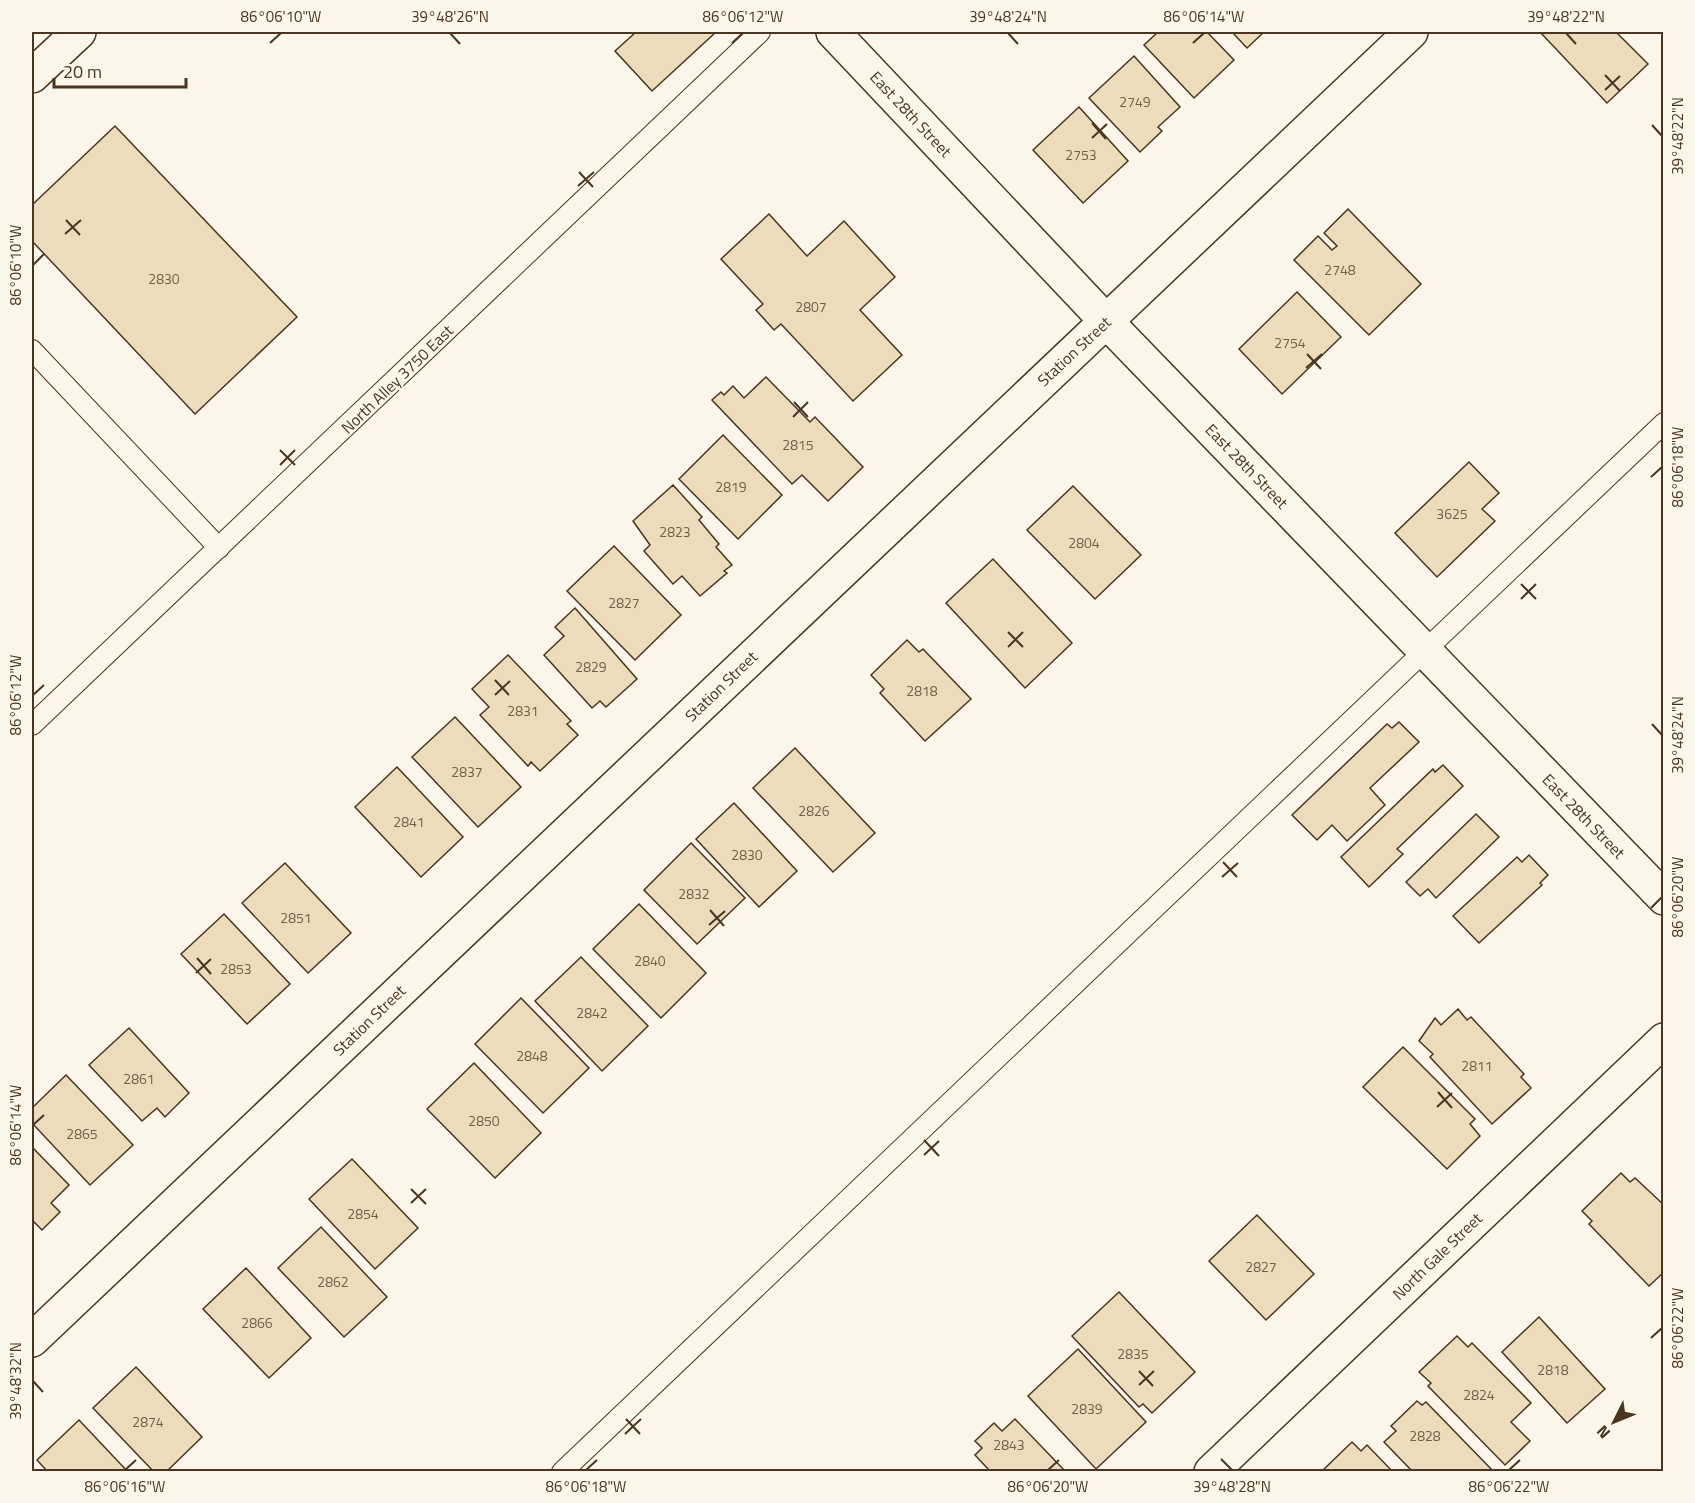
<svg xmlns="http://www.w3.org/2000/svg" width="1695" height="1503" font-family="'Titillium Web',sans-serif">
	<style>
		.building { fill: #ecdcbc; stroke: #4a3520; stroke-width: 1.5 }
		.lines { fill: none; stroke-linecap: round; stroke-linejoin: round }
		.lane-casing { stroke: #4a3520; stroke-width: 22 }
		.street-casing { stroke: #4a3520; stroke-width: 36 }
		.secondary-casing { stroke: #4a3520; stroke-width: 36 }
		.lane { stroke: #fbf6e9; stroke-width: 20 }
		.street { stroke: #fbf6e9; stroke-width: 33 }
		.secondary { stroke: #fbf6e9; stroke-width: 33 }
		.ticks { fill: none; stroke: #4a3520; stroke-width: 2 }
		.labels { text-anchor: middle; stroke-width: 4.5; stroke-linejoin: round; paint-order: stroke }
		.number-label { font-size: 14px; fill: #725f47 }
		.street-label { font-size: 16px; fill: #4a3520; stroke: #fbf6e9 }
		.neatline { fill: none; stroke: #4a3520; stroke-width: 2 }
		.ticks-label { font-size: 15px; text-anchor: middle; fill: #4a3520 }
	</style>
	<rect width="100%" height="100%" fill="#fbf6e9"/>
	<g class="building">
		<polygon points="636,32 716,32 652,91 615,51"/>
		<polygon points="1158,32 1207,32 1234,60 1194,98 1144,45"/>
		<polygon points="1232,32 1264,32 1247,48"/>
		<polygon points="1540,32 1616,32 1648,64 1607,103"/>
		<polygon points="1134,56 1180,107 1158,127 1162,131 1140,152 1089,98"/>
		<polygon points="1079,107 1128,161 1083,203 1033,150"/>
		<polygon points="115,126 297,317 195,414 32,241 32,205"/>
		<polygon points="1348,209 1421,284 1369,335 1294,260 1318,236 1332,250 1337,246 1324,233"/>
		<polygon points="769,214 807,256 844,221 895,277 860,310 902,355 853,401 781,324 774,330 756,310 763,304 721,259"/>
		<polygon points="1297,292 1341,337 1282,394 1239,349"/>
		<polygon points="766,377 810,422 815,417 863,467 828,501 802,475 792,484 712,400 721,392 724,395 733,386 744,398"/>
		<polygon points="723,435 782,495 738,539 679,479"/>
		<polygon points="1469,462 1499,493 1482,509 1495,521 1437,577 1395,533"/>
		<polygon points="673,485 702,517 699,520 719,544 716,547 732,565 724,571 727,573 700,596 682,576 673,584 644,551 650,545 633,521"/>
		<polygon points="1073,486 1141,555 1095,599 1027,530"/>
		<polygon points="614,546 681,615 635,660 567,591"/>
		<polygon points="993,559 1072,643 1025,688 946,603"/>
		<polygon points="575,608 637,679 606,707 600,701 592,708 544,655 564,636 555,627"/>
		<polygon points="907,640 919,652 923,649 971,699 925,741 880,693 884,689 871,675"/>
		<polygon points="508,655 571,721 567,724 578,735 540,771 531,762 528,766 480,715 489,707 472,689"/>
		<polygon points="455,717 521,787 478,827 412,757"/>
		<polygon points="1399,722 1419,742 1370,788 1385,805 1347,841 1332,825 1317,840 1292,815 1387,724 1392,728"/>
		<polygon points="795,748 875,833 833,872 753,788"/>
		<polygon points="1443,765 1463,786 1397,849 1403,854 1369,887 1341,857 1433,769 1435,772"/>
		<polygon points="397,767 463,837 421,877 355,807"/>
		<polygon points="734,803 797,871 759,907 696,839"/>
		<polygon points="1476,814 1499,837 1436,898 1428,889 1420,896 1406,882"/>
		<polygon points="691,843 745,898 697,944 644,890"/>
		<polygon points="1529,855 1548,875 1540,883 1542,885 1479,943 1453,916 1517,857 1522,862"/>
		<polygon points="285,863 351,933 308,973 242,903"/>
		<polygon points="639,904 706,973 661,1018 593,949"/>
		<polygon points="224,914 290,984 247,1024 181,954"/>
		<polygon points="581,957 648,1026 602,1071 535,1001"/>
		<polygon points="521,998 589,1068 543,1113 475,1044"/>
		<polygon points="1458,1009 1467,1020 1471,1017 1524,1074 1521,1077 1531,1088 1492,1124 1430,1057 1433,1054 1419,1041 1435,1018 1441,1025"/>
		<polygon points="129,1028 189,1093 165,1117 157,1108 142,1121 89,1065"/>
		<polygon points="1403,1047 1475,1119 1470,1124 1480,1136 1447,1169 1363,1087"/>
		<polygon points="474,1063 541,1133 495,1178 427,1109"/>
		<polygon points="66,1075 133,1145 90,1185 32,1123 32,1108"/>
		<polygon points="32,1147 69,1185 51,1203 60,1212 42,1230 34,1222 32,1225"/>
		<polygon points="352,1159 418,1228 375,1269 309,1199"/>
		<polygon points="1621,1173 1630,1182 1635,1178 1664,1205 1664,1272 1649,1286 1589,1224 1592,1221 1582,1211"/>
		<polygon points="1257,1215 1314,1274 1266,1320 1209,1261"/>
		<polygon points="321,1227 387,1297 344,1337 278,1268"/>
		<polygon points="246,1268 311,1338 269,1378 203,1309"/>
		<polygon points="1119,1292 1195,1372 1152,1413 1143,1404 1139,1407 1072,1336"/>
		<polygon points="1539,1317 1605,1389 1567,1423 1502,1352"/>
		<polygon points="1457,1336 1468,1347 1472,1343 1531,1403 1511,1422 1530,1441 1505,1465 1428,1386 1431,1383 1419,1372"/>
		<polygon points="1078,1349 1146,1422 1096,1469 1028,1396"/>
		<polygon points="136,1367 202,1437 166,1472 154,1472 93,1408"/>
		<polygon points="1417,1401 1422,1405 1426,1402 1494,1472 1413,1472 1384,1442 1396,1431 1391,1426"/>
		<polygon points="1015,1419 1066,1472 987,1472 989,1470 975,1455 982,1448 975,1441 994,1423 1002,1431"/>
		<polygon points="79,1420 128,1472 48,1472 37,1460"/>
		<polygon points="1352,1442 1361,1451 1367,1445 1393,1472 1321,1472"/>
	</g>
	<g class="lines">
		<g class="lane-casing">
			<g id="lane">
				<polyline points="32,350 219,548"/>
				<polyline points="32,725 760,32"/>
				<polyline points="562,1472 1664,423"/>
			</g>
		</g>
		<g class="street-casing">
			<g id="street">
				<polyline points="833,32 1106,321 1664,898"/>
				<polyline points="32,1340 1411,32"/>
				<polyline points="1211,1472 1664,1040"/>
			</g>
		</g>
		<g class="secondary-casing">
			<polyline id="secondary" points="32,76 79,32"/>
		</g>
		<use href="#lane" class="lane"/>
		<use href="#street" class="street"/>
		<use href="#secondary" class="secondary"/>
	</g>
	<path class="ticks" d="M450,33L460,44M1008,33L1018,44M1566,33L1576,44M270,43L281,33M732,43L743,33M1193,43L1204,33M1605,75L1620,91M1605,90L1620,76M1092,123L1106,139M1652,125L1662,136M1092,138L1107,124M579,172L593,187M578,186L594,172M66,220L80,235M65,234L81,220M33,265L44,254M1307,354L1321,369M1306,368L1322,354M794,402L808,417M793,417L808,402M280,450L295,465M280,465L295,450M1651,477L1662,467M1521,584L1536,599M1521,599L1536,584M1008,632L1023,647M1008,647L1023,632M495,680L509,695M33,695L44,685M495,695L510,681M1652,724L1662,735M1223,862L1237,877M1222,877L1238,863M1651,908L1662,897M710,910L724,926M709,925L725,911M197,958L211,974M196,973L211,959M1438,1092L1452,1108M1437,1107L1452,1093M33,1125L44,1115M924,1140L939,1156M924,1155L939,1141M411,1189L426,1204M411,1203L426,1189M1651,1338L1662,1328M1139,1371L1153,1386M33,1381L43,1392M1139,1385L1154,1371M626,1419L640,1434M625,1434L641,1419M1221,1459L1232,1470M125,1470L136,1460M586,1470L597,1460M1048,1470L1059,1460M1509,1470L1520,1460"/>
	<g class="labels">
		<g class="number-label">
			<text x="1135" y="107">2749</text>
			<text x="1081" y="160">2753</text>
			<text x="1340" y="275">2748</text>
			<text x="164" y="284">2830</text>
			<text x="811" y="312">2807</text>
			<text x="1290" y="348">2754</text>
			<text x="798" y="450">2815</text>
			<text x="731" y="492">2819</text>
			<text x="1452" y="519">3625</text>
			<text x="675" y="537">2823</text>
			<text x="1084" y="548">2804</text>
			<text x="624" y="608">2827</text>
			<text x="591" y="672">2829</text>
			<text x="922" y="696">2818</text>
			<text x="523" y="716">2831</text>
			<text x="467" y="777">2837</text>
			<text x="814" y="816">2826</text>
			<text x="409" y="827">2841</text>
			<text x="747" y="860">2830</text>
			<text x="694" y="899">2832</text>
			<text x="296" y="923">2851</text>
			<text x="650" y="966">2840</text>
			<text x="236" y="974">2853</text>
			<text x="592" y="1018">2842</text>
			<text x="532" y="1061">2848</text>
			<text x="1477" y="1071">2811</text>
			<text x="139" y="1084">2861</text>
			<text x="484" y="1126">2850</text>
			<text x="82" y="1139">2865</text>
			<text x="363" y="1219">2854</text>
			<text x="1261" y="1272">2827</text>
			<text x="333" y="1287">2862</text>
			<text x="257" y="1328">2866</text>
			<text x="1133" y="1359">2835</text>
			<text x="1553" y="1375">2818</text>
			<text x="1479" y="1400">2824</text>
			<text x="1087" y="1414">2839</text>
			<text x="148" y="1427">2874</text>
			<text x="1425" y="1441">2828</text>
			<text x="1009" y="1450">2843</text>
		</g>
		<g class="street-label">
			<text transform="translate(911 114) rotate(47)" y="6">East 28th Street</text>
			<text transform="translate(1074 351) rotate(-43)" y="6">Station Street</text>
			<text transform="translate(397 379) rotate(-44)" y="6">North Alley 3750 East</text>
			<text transform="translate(1247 466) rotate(46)" y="6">East 28th Street</text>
			<text transform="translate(721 686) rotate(-44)" y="6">Station Street</text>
			<text transform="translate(1584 816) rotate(46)" y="6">East 28th Street</text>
			<text transform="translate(369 1020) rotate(-44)" y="6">Station Street</text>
			<text transform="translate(1437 1256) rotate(-44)" y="6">North Gale Street</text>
		</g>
	</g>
	<rect width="1695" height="1503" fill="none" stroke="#fbf6e9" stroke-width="66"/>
	<g transform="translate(1614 1422) rotate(227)" stroke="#fbf6e9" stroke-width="4.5" paint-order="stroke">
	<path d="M0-4.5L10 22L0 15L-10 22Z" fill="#4a3520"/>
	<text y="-9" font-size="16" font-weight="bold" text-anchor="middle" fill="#4a3520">N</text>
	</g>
	<path d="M54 78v9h132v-9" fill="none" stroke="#4a3520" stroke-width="3"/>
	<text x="63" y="78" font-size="18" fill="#4a3520" stroke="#fbf6e9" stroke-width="4.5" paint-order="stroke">20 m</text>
	<rect x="33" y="33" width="1629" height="1437" class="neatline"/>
	<g class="ticks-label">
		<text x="281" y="22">86°06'10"W</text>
		<text x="450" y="22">39°48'26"N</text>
		<text x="743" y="22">86°06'12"W</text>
		<text x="1008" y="22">39°48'24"N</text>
		<text x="1204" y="22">86°06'14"W</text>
		<text x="1566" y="22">39°48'22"N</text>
		<text transform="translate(1678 136) rotate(-90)" y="5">39°48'22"N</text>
		<text transform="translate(16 265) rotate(-90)" y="5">86°06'10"W</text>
		<text transform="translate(1678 467) rotate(-90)" y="5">86°06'18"W</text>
		<text transform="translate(16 695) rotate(-90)" y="5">86°06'12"W</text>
		<text transform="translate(1678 735) rotate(-90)" y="5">39°48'24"N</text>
		<text transform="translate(1678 897) rotate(-90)" y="5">86°06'20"W</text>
		<text transform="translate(16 1125) rotate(-90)" y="5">86°06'14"W</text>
		<text transform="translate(1678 1328) rotate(-90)" y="5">86°06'22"W</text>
		<text transform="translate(16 1381) rotate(-90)" y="5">39°48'32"N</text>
		<text x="125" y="1492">86°06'16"W</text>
		<text x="586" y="1492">86°06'18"W</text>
		<text x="1048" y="1492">86°06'20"W</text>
		<text x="1232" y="1492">39°48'28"N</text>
		<text x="1509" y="1492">86°06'22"W</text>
	</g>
</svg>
